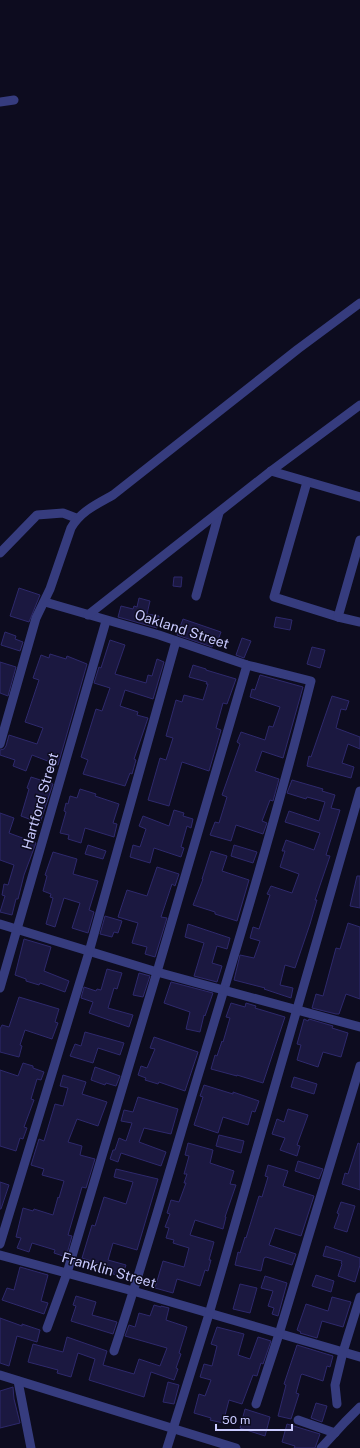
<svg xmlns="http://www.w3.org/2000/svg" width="360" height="1448" font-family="'Public Sans',sans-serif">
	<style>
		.building { fill: #1b1840; stroke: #2e296c }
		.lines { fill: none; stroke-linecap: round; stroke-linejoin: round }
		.minor { stroke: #363c7e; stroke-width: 9 }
		.labels { text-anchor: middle; stroke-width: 3; stroke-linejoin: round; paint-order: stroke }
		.street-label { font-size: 14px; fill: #c9caff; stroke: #0d0c1f }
	</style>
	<rect width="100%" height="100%" fill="#0d0c1f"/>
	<g class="building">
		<polygon points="174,577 182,577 181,587 173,586"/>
		<polygon points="19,588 40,595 29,622 10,616"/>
		<polygon points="139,598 150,601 147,614 159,616 157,628 118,617 121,606 133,609 134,606 137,607"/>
		<polygon points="276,617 292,620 290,630 274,627"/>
		<polygon points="183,619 221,632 218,640 215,639 212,647 177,635"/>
		<polygon points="5,632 16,636 15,639 23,642 20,651 1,645"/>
		<polygon points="242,638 251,641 244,658 236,655"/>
		<polygon points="110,640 125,645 115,674 146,683 148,675 152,676 157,659 164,662 153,699 125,690 120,706 138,712 137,715 148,718 134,759 136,760 132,774 130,773 125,786 83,774 88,760 81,757 96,709 102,711 110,688 94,683 99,667 101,668"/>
		<polygon points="312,647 325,650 320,668 307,664"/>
		<polygon points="50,654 66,659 67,656 87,664 58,765 32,755 26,771 13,766 15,760 0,755 0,750 4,749 6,746 9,735 37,744 43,728 25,722 39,680 33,678 41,655 49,658"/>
		<polygon points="0,662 16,667 8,696 0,693"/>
		<polygon points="193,665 206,669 206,670 236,679 227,704 223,703 216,728 221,730 209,771 182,762 169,806 148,800 160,758 166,760 173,738 166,736 176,700 182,702 184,695 203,700 208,684 206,684 207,682 189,677"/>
		<polygon points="260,675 303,687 283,758 262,751 255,771 279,779 273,801 270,800 262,821 267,823 263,834 236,825 231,841 210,835 215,822 219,823 227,797 222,795 240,744 237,742 241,732 265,740 269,726 273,727 280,707 250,697 252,689 255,690"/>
		<polygon points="332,696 349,701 346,710 341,709 336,728 360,737 360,749 348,744 342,763 354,767 351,778 307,766 309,756 311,757"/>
		<polygon points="31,777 53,784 40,823 21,816 29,789 27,788"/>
		<polygon points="292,780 323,789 322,791 335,795 331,808 340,810 326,855 330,856 315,900 317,900 310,924 295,968 285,965 280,985 293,988 291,998 264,989 265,988 234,980 240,955 254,958 260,941 250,938 253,927 259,929 270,895 267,894 271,886 292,893 299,874 280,867 285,851 282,851 286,840 314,850 320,833 285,822 289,811 319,821 325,802 307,797 306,799 287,793"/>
		<polygon points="80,789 96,794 95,796 119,804 113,823 117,824 114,837 85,828 81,843 68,839 69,835 60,833 66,812 64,811 66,803 68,804 70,796 77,798"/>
		<polygon points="174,810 184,813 183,816 193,819 191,828 187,826 181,847 184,848 181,857 154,848 150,863 130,857 133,845 140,847 146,829 139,826 143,816 169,826"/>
		<polygon points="0,813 14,818 9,833 36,843 24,875 18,899 16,899 12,915 0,912 5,896 2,895 4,884 8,885 14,865 0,860"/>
		<polygon points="88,845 106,851 103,859 85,854"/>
		<polygon points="234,845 257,852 253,863 231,856"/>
		<polygon points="211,851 227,856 222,871 249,880 237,921 215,914 215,912 193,905 203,879 202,879"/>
		<polygon points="53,852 77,859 73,874 98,881 89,910 94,912 88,933 72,928 80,903 64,898 55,927 46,924 53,898 50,897 51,894 43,891 47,876 45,875"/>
		<polygon points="157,867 179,874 175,886 172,884 161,917 167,918 155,957 145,954 147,947 132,943 138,923 118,917 127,890 147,896"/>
		<polygon points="357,876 360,876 360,908 350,906"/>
		<polygon points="105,916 122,921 118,933 114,932 112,937 100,934"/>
		<polygon points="348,923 360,927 360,999 346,994 339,1014 336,1014 312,1008 316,994 323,996 336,948 340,949"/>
		<polygon points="188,924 230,938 227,949 217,946 212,963 222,966 217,982 194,976 204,943 185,937"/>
		<polygon points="24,939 51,947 44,971 69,981 65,992 40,983 39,985 26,981 26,979 15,975"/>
		<polygon points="107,969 122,973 117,989 114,988 108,1008 133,1015 129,1027 89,1013 93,1002 81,998 84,987 96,991 97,989 101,990"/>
		<polygon points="139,973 150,976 143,997 133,995"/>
		<polygon points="171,982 213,993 205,1016 204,1015 200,1032 186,1029 190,1012 164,1003"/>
		<polygon points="19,997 59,1009 55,1022 58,1023 52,1039 25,1030 20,1045 22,1046 19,1057 0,1052 0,1029 2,1025 9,1027"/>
		<polygon points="231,1003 245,1007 246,1003 256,1006 255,1008 285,1017 263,1083 237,1075 237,1076 211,1069 215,1055 217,1056 222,1041 223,1042 230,1018 226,1017"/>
		<polygon points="304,1019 308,1021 309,1019 333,1026 332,1028 348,1033 341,1057 323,1052 318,1067 297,1060 301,1045 297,1044"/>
		<polygon points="85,1032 124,1043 120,1055 98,1048 93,1063 70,1056 75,1044 81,1046"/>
		<polygon points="154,1037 198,1052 185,1091 159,1082 158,1084 145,1080 146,1078 138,1075 141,1066 147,1068 155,1049 150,1048"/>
		<polygon points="23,1063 33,1066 33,1068 44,1072 41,1080 37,1079 31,1099 34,1100 24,1127 27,1128 23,1139 20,1138 16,1151 0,1146 0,1070 18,1076"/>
		<polygon points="95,1067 120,1076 116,1086 106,1083 105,1085 91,1080"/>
		<polygon points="63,1075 86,1082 82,1094 107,1102 98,1126 77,1119 68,1142 82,1146 80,1155 95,1159 86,1188 82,1187 68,1235 72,1236 66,1257 54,1253 55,1250 32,1243 29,1252 17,1248 21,1238 16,1237 23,1208 33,1211 34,1209 53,1215 58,1197 59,1198 64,1181 42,1175 44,1169 31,1165 39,1139 44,1141 55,1104 63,1106 68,1088 60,1086"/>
		<polygon points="294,1077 317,1084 314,1094 291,1087"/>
		<polygon points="204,1085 233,1094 233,1092 259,1101 255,1112 252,1111 248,1125 223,1117 218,1133 194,1125 203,1097 200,1096"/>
		<polygon points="138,1097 178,1109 171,1134 144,1128 139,1142 166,1152 161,1166 121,1153 118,1162 110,1159 113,1150 115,1150 119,1138 126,1141 132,1123 121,1121 124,1110 133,1112"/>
		<polygon points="288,1109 308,1115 297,1145 300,1146 297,1156 280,1150 285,1138 272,1134 277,1119 284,1122"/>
		<polygon points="219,1135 244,1141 241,1153 216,1146"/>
		<polygon points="188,1143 213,1150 210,1163 234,1171 230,1184 236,1185 225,1217 226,1217 223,1229 195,1220 190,1235 214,1242 209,1260 211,1260 208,1271 205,1270 200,1286 177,1279 173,1293 155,1288 163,1261 184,1267 189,1248 173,1243 174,1240 166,1238 169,1228 165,1227 170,1214 167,1213 171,1200 179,1202 186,1183 184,1183 187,1174 184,1174 189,1156 185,1155"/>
		<polygon points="358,1143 360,1144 360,1190 342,1184 345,1173 348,1174"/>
		<polygon points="298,1161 323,1169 319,1179 295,1171"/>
		<polygon points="268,1165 288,1171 283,1186 314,1196 301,1236 275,1228 269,1245 296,1254 292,1265 266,1257 264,1258 261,1271 235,1265 238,1252 240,1253 245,1237 246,1238 259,1196 262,1197 268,1177 265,1176"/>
		<polygon points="116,1169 158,1179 137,1250 113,1243 108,1260 126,1265 122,1276 113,1274 114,1271 105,1268 105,1266 82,1258 92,1225 95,1226 104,1197 126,1204 133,1182 114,1177"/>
		<polygon points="0,1182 9,1185 1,1209 0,1209"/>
		<polygon points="341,1202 355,1206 347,1232 334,1228 339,1214 337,1213"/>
		<polygon points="326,1246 360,1258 360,1265 355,1282 338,1276 342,1264 341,1263 342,1261 323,1256"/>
		<polygon points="20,1267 48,1275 41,1301 48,1303 44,1314 2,1300 7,1288 14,1290"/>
		<polygon points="316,1275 334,1281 331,1292 312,1286"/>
		<polygon points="265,1276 287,1283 278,1316 272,1314 274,1308 268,1306 273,1291 261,1288"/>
		<polygon points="240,1284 257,1288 250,1313 233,1309"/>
		<polygon points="76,1296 96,1302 92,1315 117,1322 113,1334 71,1321 76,1306 73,1305"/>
		<polygon points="332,1297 351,1302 343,1327 322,1321 317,1338 300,1333 301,1332 297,1330 306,1304 328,1311"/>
		<polygon points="154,1305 161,1307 161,1306 169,1308 166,1320 187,1327 179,1353 181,1354 176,1368 178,1369 174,1380 151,1372 144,1397 89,1380 95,1359 78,1353 71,1377 57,1373 58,1370 28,1362 33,1344 63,1352 67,1337 107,1351 103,1365 134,1374 139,1359 160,1366 167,1348 125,1336 129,1325 135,1327 139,1313 150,1316"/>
		<polygon points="0,1318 22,1326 22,1324 40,1330 37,1342 17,1336 9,1366 0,1363"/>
		<polygon points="217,1327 244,1334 238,1355 250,1359 258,1337 271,1341 263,1364 261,1363 257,1376 253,1375 242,1404 229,1400 223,1423 210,1420 211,1418 194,1413 199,1394 205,1396 211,1380 200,1377 204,1364 212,1366 217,1346 211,1344"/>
		<polygon points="297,1345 333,1356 330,1367 327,1366 323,1381 302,1374 301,1375 296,1393 299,1394 291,1419 278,1416 286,1385 284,1384"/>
		<polygon points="168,1382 179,1385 174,1404 163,1402"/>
		<polygon points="13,1387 14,1399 20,1423 0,1428 0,1391"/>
		<polygon points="316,1403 327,1406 322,1422 311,1418"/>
		<polygon points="245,1409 270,1417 265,1436 240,1428"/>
		<polygon points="287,1424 320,1434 315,1448 294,1448 295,1446 282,1442"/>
	</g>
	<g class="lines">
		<g class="minor">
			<polyline points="0,102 14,100"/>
			<polyline points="271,471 360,497"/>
			<polyline points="307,482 274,597 338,617"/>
			<polyline points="360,540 338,617 360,622"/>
			<polyline points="0,553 37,515 63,513 76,518"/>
			<polyline points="196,596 219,513"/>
			<path d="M45,602L159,635L247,665L311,681C277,815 237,947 197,1079C170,1169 144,1261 114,1351"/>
			<polyline points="88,615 271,471 360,405"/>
			<path d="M0,744L36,618L50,589L71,528C81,511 97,504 113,495L298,349L360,303"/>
			<polyline points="0,924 157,972 360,1027"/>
			<polyline points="0,988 106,621"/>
			<polyline points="0,1244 89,952 176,641"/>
			<polyline points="0,1255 133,1291 360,1357"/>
			<polyline points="47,1328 67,1273 157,972 247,665"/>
			<polyline points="0,1375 236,1448"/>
			<polyline points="18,1381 31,1448"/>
			<polyline points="256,1404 279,1334 360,1066"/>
			<polyline points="337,1404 335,1385 343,1352 360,1297"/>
			<polyline points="298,1420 335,1433"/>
			<polyline points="167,1448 209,1314 360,791"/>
			<polyline points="321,1448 345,1422 360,1407"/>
		</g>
	</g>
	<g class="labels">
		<g class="street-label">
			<text transform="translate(182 629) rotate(18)" y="5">Oakland Street</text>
			<text transform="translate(40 801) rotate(-74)" y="5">Hartford Street</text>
			<text transform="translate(109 1270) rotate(16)" y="5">Franklin Street</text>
		</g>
	</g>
	<path d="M216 1424v6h76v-6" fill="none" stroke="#c9caff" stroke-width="2"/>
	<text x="222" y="1424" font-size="12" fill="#c9caff" stroke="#0d0c1f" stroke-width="3" paint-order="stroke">50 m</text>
</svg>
